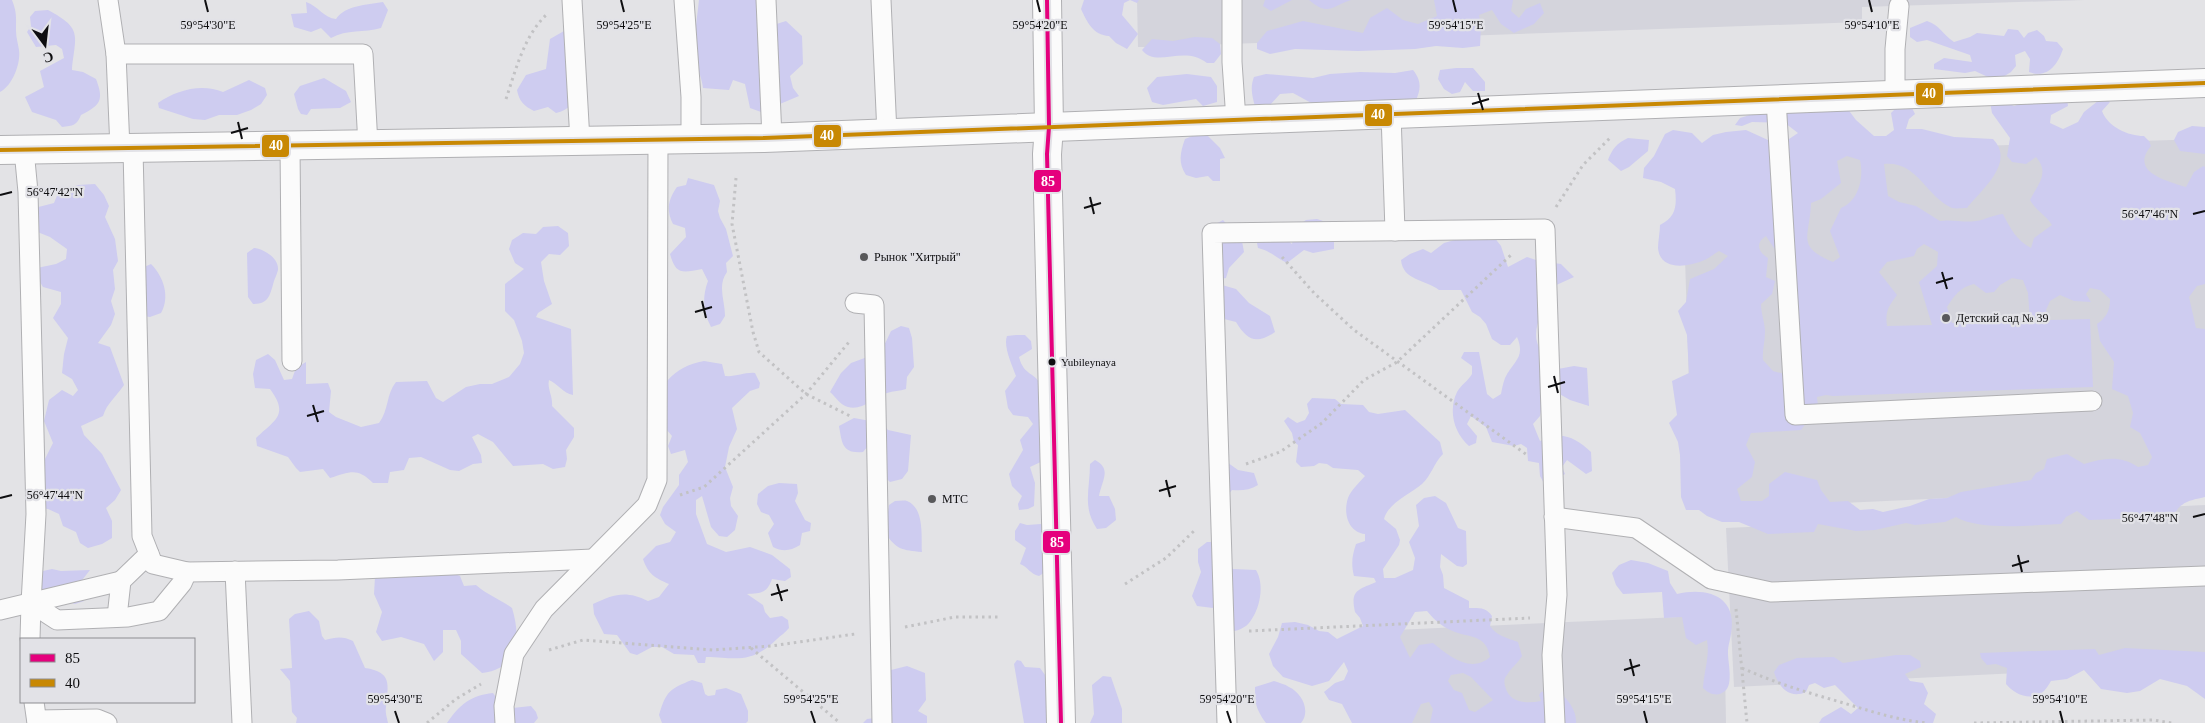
<svg xmlns="http://www.w3.org/2000/svg" width="2205" height="723" font-family="'Times New Roman',serif">
	<style>
		.built { fill: #d4d4dc }
		.green { fill: #ceccf0; fill-rule: evenodd }
		.lines { fill: none; stroke-linecap: round; stroke-linejoin: round }
		.service-casing { stroke: #b0b0b3; stroke-width: 21 }
		.tertiary-casing { stroke: #b0b0b3; stroke-width: 30 }
		.secondary-casing { stroke: #b0b0b3; stroke-width: 30 }
		.path { stroke: #c2c2c4; stroke-width: 3; stroke-dasharray: 2.5 4; stroke-linecap: butt }
		.service { stroke: #fbfbfb; stroke-width: 19 }
		.tertiary { stroke: #fbfbfb; stroke-width: 28 }
		.secondary { stroke: #fbfbfb; stroke-width: 28 }
		.bus-1-casing { stroke: #e2e2e7; stroke-width: 8 }
		.bus-2-casing { stroke: #e2e2e7; stroke-width: 8 }
		.bus-1 { stroke: #e5007d; stroke-width: 4 }
		.bus-2 { stroke: #c88803; stroke-width: 4 }
		.ticks { fill: none; stroke: #0e0e10; stroke-width: 2 }
		.poi-dot { fill: #59595b; stroke: #e2e2e7; stroke-width: 2 }
		.bus-dot { fill: #0e0e10; stroke: #e2e2e7; stroke-width: 2 }
		.labels { text-anchor: middle; stroke-width: 4.5; stroke-linejoin: round; paint-order: stroke }
		.bus-label { font-size: 11px; fill: #0e0e10; stroke: #e2e2e7; text-anchor: start }
		.poi-label { font-size: 12px; fill: #0e0e10; stroke: #e2e2e7; text-anchor: start }
		.ticks-label { font-size: 12px; text-anchor: middle; fill: #0e0e10; stroke: #e2e2e7; stroke-width: 4.5; stroke-linejoin: round; paint-order: stroke }
		.line-badge { stroke: #e2e2e7; stroke-width: 2 }
		.badge-label { font-size: 14px; text-anchor: middle; font-weight: bold; fill: #fff }
	</style>
	<rect width="100%" height="100%" fill="#e3e3e6"/>
	<g class="built">
		<polygon points="1137,0 2085,0 1862,7 1862,22 1143,47 1138,47"/>
		<polygon points="2205,139 2205,482 1929,499 1693,510 1682,163 1943,147"/>
		<polygon points="2205,505 2205,664 1734,687 1726,528"/>
		<polygon points="1724,615 1726,723 1354,723 1351,632"/>
	</g>
	<g class="green">
		<path d="M0,0H12C17,13 16,17 16,31C16,37 18,44 19,50C21,64 12,86 0,92Z"/>
		<path d="M699,0H761L767,27L786,21L802,36L803,64L790,76L793,88L799,96L761,112L750,108L745,84L733,80L729,90L703,88C702,79 699,73 697,65C692,47 697,19 699,0Z"/>
		<path d="M1084,0H1139L1137,3L1130,0L1124,3L1122,15L1138,34L1127,49L1116,43L1109,36C1093,35 1087,22 1081,9Z"/>
		<polygon points="1265,0 1292,0 1271,11 1263,6"/>
		<path d="M1309,0H1351C1331,6 1329,17 1309,0Z"/>
		<polygon points="1434,0 1513,0 1511,11 1519,18 1526,9 1540,3 1544,13 1534,24 1514,33 1501,24 1492,10 1479,15 1481,26 1480,46 1463,48 1436,46 1415,49 1358,51 1295,49 1270,54 1257,49 1257,43 1267,31 1303,21 1363,33 1370,18 1387,8 1403,20 1418,24 1437,16"/>
		<path d="M306,2C318,6 324,18 336,19C346,5 366,5 383,2L388,10L381,28C364,33 347,29 331,38L321,28L311,32L294,27L291,14L307,13Z"/>
		<path d="M48,10C84,29 75,36 72,70L83,72L96,79C104,100 101,105 81,115C77,125 73,126 62,127L56,120L32,112L25,97L44,87L40,71L64,58L62,49L56,45L36,47L27,32L31,26L30,17L35,11Z"/>
		<path d="M1927,21C1941,26 1942,34 1954,42L1970,37L1977,33L2004,36L2008,29L2018,30L2024,38L2028,33L2037,30L2044,36L2046,41L2057,42L2063,49C2058,64 2048,79 2029,72L2030,59L2025,51L2015,55L2016,66L2011,72L2003,77H1988L1975,71L1965,73L1934,69V64L1944,58L1972,62L1970,55L1927,40L1917,42L1910,37V28Z"/>
		<path d="M564,31L574,35L585,72L587,91C576,99 569,111 556,113L548,107L534,111C524,106 519,101 517,90L526,75L546,69L550,39Z"/>
		<path d="M1195,37L1212,38L1220,44L1221,54L1214,63H1207C1183,44 1157,69 1142,50L1152,39L1173,41Z"/>
		<polygon points="1456,68 1473,68 1485,82 1485,91 1473,91 1465,82 1460,92 1452,94 1444,89 1438,79 1440,70"/>
		<path d="M1413,70C1422,81 1421,90 1415,102L1405,105L1393,100L1368,103L1315,105L1293,93L1280,94L1269,106H1255C1252,96 1250,87 1254,77L1266,74L1313,78L1330,74L1360,72L1395,73Z"/>
		<polygon points="1187,74 1211,77 1217,86 1217,102 1203,106 1196,99 1163,105 1152,102 1147,88 1157,77"/>
		<polygon points="324,78 346,91 351,102 340,108 311,109 307,115 301,114 298,109 294,94 300,86"/>
		<path d="M249,80L265,88L267,95L261,104L251,110L237,115H219L205,120L193,119L159,108L158,103C176,90 202,83 223,92Z"/>
		<path d="M2103,97L2110,102L2102,111C2108,127 2128,136 2144,136L2149,141L2151,146C2129,172 2167,181 2186,187L2194,172L2203,166L2205,167V284L2197,286L2189,297L2196,328L2205,329V497C2197,499 2188,500 2182,505C2177,508 2176,513 2171,517L2089,520L2077,511L2066,517L2061,524C2033,525 1979,531 1956,517L1945,522L1915,525L1906,523L1875,530L1856,531L1818,524L1814,532L1768,534L1739,522H1722L1707,516L1699,510H1686L1681,497L1680,455L1678,442L1669,423L1677,415L1672,381L1689,373L1687,335L1678,311L1686,302L1690,279L1714,269L1728,256L1719,251C1714,254 1708,259 1702,261C1687,267 1660,271 1658,248C1658,241 1660,232 1660,225C1676,217 1677,206 1675,189L1661,182L1643,178L1644,168L1654,156L1665,134L1673,130L1692,133L1702,143L1713,135L1726,132L1746,130L1768,140L1789,139L1798,133L1785,123L1752,122L1742,126L1735,125L1740,118L1753,114L1847,108L1856,120L1874,136H1886L1894,130L1891,113L1898,106H1911L1915,114L1909,119L1906,129H1922L1954,137L1993,139C2016,163 1981,190 1967,208C1963,208 1956,209 1952,208C1925,196 1918,161 1884,164L1888,196L1899,202L1916,206L1940,221C1952,219 1964,223 1976,221C1985,220 1992,215 2003,214C2010,228 2017,241 2031,248L2034,238L2052,225C2046,215 2036,211 2030,200C2038,184 2050,173 2036,157L2026,164L2012,162L2007,156L2010,138L1992,113L1990,102L1998,99L2014,106L2039,98H2067L2068,106L2051,115L2050,123L2063,129L2078,122L2084,112ZM1847,156L1860,160C1864,177 1859,201 1841,208L1830,231L1840,257L1833,262C1795,246 1810,237 1811,203L1821,199L1841,183L1837,161ZM1766,236L1782,260L1784,374L1773,371L1763,360C1762,351 1765,342 1765,332C1765,323 1761,314 1761,304L1772,294L1775,281L1766,277L1768,258C1758,252 1755,243 1766,236ZM1924,244L1938,252L1937,266L1919,282L1932,325L1887,326C1885,312 1888,307 1897,295L1879,272L1887,262L1914,256L1917,249ZM2012,278L2023,280L2028,293L2030,321L1952,323L1947,307C1954,296 1960,287 1974,284L1986,293L1994,292L2000,285ZM2090,288L2100,290L2110,299C2110,311 2106,318 2097,324L2100,341L2114,362L2112,389L2128,396L2133,413L2130,427L2140,433L2152,457L2148,465L2138,467C2121,455 2103,458 2084,464L2067,454L2047,459L2044,469L2036,473L2031,480L1961,492L1947,498L1929,499L1910,506L1883,512L1873,509L1860,510L1848,501L1830,502L1821,490L1817,480L1785,472L1769,484V496L1762,501H1741L1737,489L1752,477L1755,462L1746,445L1751,433L1801,430L1818,406L1817,397L1826,395L1833,396L2093,387L2090,319L2049,320L2046,310L2050,301L2060,295L2074,301L2091,302L2086,294Z"/>
		<polygon points="2192,126 2205,127 2205,154 2180,151 2174,140 2178,132"/>
		<path d="M1195,135H1207L1220,148L1225,158L1220,159V181H1213L1208,176L1196,178L1186,175C1178,163 1180,153 1185,139Z"/>
		<path d="M1628,138L1649,140L1648,151L1629,167L1621,171L1608,160C1612,149 1617,143 1628,138Z"/>
		<path d="M688,178L714,185L720,201L718,211L720,218L726,229L733,256L726,263L727,272C717,286 725,300 725,316L720,324L711,327C703,312 702,297 708,281L702,269C682,273 676,275 670,254L686,237L685,228L673,224C666,210 668,200 677,187L686,185Z"/>
		<path d="M95,184L104,195L109,206L105,217L115,239L118,261L113,270L115,289L111,301L115,314L111,325L98,343L110,347L124,385C116,397 107,403 103,416L81,426L84,435L102,454L121,490L115,500L106,508L112,521V538L102,544L88,548L80,543L76,532L63,526L59,514L48,509L35,507L34,466L45,459L53,443L44,421L49,400L62,390L73,396L78,390L72,379L62,373L64,354L68,338L53,318L61,304V292L43,287L36,276L37,268L56,264L66,259L67,249L50,237L25,227L19,221L23,211L54,203L59,191L78,185Z"/>
		<path d="M1317,219L1326,222L1334,240V249L1313,253L1304,250L1287,263C1276,258 1271,251 1258,248L1256,238L1283,237L1292,244L1296,227L1306,220Z"/>
		<polygon points="1223,220 1242,241 1244,252 1229,268 1226,278 1214,280 1212,226"/>
		<path d="M558,226L568,233L569,246L560,255L549,254L541,262L544,281L552,304L538,313L536,317L571,329L573,395C563,393 558,384 549,380C547,389 553,396 552,406L574,428V437L566,450L567,459L565,467L553,469L543,464L513,466L493,442L478,434L472,437L481,455L482,463L473,464L459,471L450,470L421,457L409,458L404,470L390,472L388,483H373C357,467 350,472 330,478L323,469L300,472L296,468L288,457L257,446L256,438C276,419 289,415 270,389L255,388L253,374L256,360L268,354L275,360L284,380L292,379L296,368L306,362V384L328,383L331,391L329,412L336,417L361,427L379,423C389,410 386,394 396,382L427,381L436,398L443,402L466,387L480,384H492L509,377L520,364L524,353L522,341L514,320L505,311V284L524,269L515,263L509,249L512,240L523,233L536,234L543,227Z"/>
		<path d="M1473,235L1494,237L1501,246L1508,267L1527,257L1539,261L1561,264L1574,277L1552,287C1538,325 1522,340 1558,369L1574,366L1587,368L1589,406L1570,400L1556,392L1542,406L1540,416L1533,424L1540,441C1561,430 1575,437 1591,452L1592,471L1586,474L1567,460L1562,467L1565,474L1545,485L1540,476L1539,463L1528,461L1527,448L1521,444L1514,446L1492,442L1486,427L1471,416L1467,424L1477,436L1476,443L1469,446C1454,433 1448,411 1457,392C1461,385 1468,381 1472,374V366L1461,358L1464,352H1479L1487,394L1493,399L1501,394C1502,389 1503,383 1505,378C1513,361 1526,358 1517,337L1510,345H1501L1492,339L1486,324L1480,317L1472,312L1461,290H1439C1425,279 1403,281 1401,260L1410,254L1423,249L1431,253L1444,243Z"/>
		<path d="M254,248C264,249 279,258 278,270C277,274 275,278 274,281C270,295 269,304 253,304L248,297L247,253Z"/>
		<path d="M151,264C164,277 170,297 161,313L150,317L137,315L142,268Z"/>
		<path d="M1222,285L1236,289L1249,303L1270,316L1275,332C1256,345 1247,340 1236,322L1224,319Z"/>
		<path d="M901,326L909,328L912,338L914,367L907,377L906,389C900,391 893,391 887,393C875,397 862,411 848,407C840,405 836,397 830,392L841,373L851,363L881,352L891,331Z"/>
		<path d="M1016,335H1025L1031,341L1032,349L1019,357C1024,377 1036,371 1042,388C1046,402 1045,443 1045,460L1030,467L1035,483L1034,506L1028,509L1019,510L1018,504L1022,496L1012,486L1009,474L1023,450L1020,440L1033,424L1028,417L1013,415L1008,408L1005,391L1016,376C1012,365 1003,346 1007,336Z"/>
		<path d="M704,361L722,364L725,376C736,377 745,372 755,373L760,383L759,388L750,391L732,408L737,429L729,447L725,467L733,487L730,498L731,506L738,516L735,530L727,537L719,536L711,527L702,496L696,500V514L707,544L726,552L750,547L772,555L790,569L791,577L785,581L772,579C767,594 760,593 747,594L763,605L765,612L770,618L782,616L788,620L789,628C785,633 781,635 777,639C751,664 739,658 706,657L705,663H698L694,655L674,654L662,647H652L637,655L630,653L617,635L604,634L594,614L593,604C614,594 626,590 648,601L659,597L669,584C655,578 648,574 643,559L656,546L670,542L676,532L665,524L660,515L663,507L679,485V475L688,462L685,450L671,454L668,446L672,436L666,429L667,381C678,369 688,364 704,361Z"/>
		<path d="M1312,398L1335,399L1341,404L1363,405L1369,412L1378,414L1405,410L1440,442L1443,454C1434,463 1431,476 1422,484C1410,494 1388,503 1384,519L1396,529L1400,540L1399,545L1383,569L1384,578H1395L1413,570L1415,558L1409,542L1419,526L1416,505L1424,498L1435,496L1446,503L1458,528L1466,531L1467,564L1463,567L1457,566L1441,554L1440,567L1443,575L1444,588L1469,601V608C1479,608 1486,607 1492,616L1490,626C1497,636 1507,638 1518,642L1522,656C1518,663 1511,668 1507,675C1504,678 1504,682 1505,686C1509,703 1526,704 1541,701L1539,695L1541,692L1554,689C1565,695 1577,709 1576,723H1430L1433,709L1429,702L1421,704L1412,723H1352L1342,704L1329,700L1324,692L1335,683L1344,680L1348,671L1344,662L1329,681L1312,686L1283,677L1273,666L1269,654L1278,637L1282,623L1295,622L1308,625L1319,631L1328,632L1337,639L1363,626L1360,618L1355,612C1350,590 1358,590 1376,582L1374,578L1354,576C1351,564 1352,556 1356,544L1365,541V534C1348,532 1343,513 1348,498C1351,490 1360,482 1365,476L1358,470L1333,468L1327,464L1319,463L1314,466L1301,467L1296,462L1298,445L1294,442L1292,433L1284,421L1288,417L1297,423L1305,420L1309,413L1307,404ZM1427,611C1435,621 1444,628 1455,632C1472,638 1486,635 1490,657C1471,674 1449,656 1433,643L1419,645L1410,658L1400,637L1415,612ZM1463,673L1471,677L1493,700L1475,712L1469,710L1462,693L1454,690L1448,681L1451,675Z"/>
		<path d="M854,418L876,422L883,425L888,430L911,435L908,471L902,479L890,482L885,477L868,446L863,452C842,454 842,443 839,426Z"/>
		<path d="M1095,460C1112,469 1102,480 1099,496H1109L1115,509L1116,520L1106,528L1097,529C1082,507 1090,489 1090,464Z"/>
		<path d="M1224,460L1238,470L1254,473L1258,485C1250,490 1241,491 1232,490L1220,505L1210,497L1216,488Z"/>
		<path d="M779,483L797,484L798,493L795,501L805,520L811,523L810,531L802,533L800,545C790,551 783,552 773,547L768,533L774,524L769,515L761,512L757,504L758,494L768,486Z"/>
		<path d="M895,501C899,501 904,500 907,501C925,508 921,538 922,552C902,550 897,550 885,533L889,505Z"/>
		<path d="M1020,523L1027,525L1041,524L1048,532L1047,571L1039,576C1030,574 1028,567 1020,564L1026,548L1015,540V531Z"/>
		<path d="M1207,542H1221L1228,562L1233,569L1256,570C1265,585 1260,610 1249,623C1243,630 1233,632 1224,632L1223,613L1213,608L1197,606L1192,596L1201,572L1198,562V549Z"/>
		<path d="M1631,560L1648,563L1668,571L1670,583L1677,594C1707,587 1738,596 1731,634C1730,641 1728,645 1728,653C1728,662 1733,683 1726,690C1718,698 1709,694 1703,688C1704,671 1710,656 1707,640L1696,645L1686,638L1682,617L1664,618L1662,592L1623,594L1616,585L1612,573L1619,565Z"/>
		<polygon points="52,569 61,571 90,570 79,584 86,593 84,601 75,604 42,593 37,577 43,571"/>
		<path d="M450,572L460,576L464,586L476,585C487,595 500,599 512,608C521,637 519,669 482,673L461,654V641L456,630H443V652L434,661L424,644L401,637L382,641L376,632L382,612L374,594L375,577Z"/>
		<path d="M309,611L319,621L322,636L325,640C336,637 343,636 353,641L365,668C393,672 388,685 386,707C385,712 387,718 388,723H296L297,718L292,712L290,681L280,669L292,668L289,619L295,614Z"/>
		<path d="M2125,648L2205,652V699L2187,686L2160,679L2140,691L2127,693L2101,689L2084,670L2067,679L2051,681C2049,684 2047,688 2044,691C2032,702 2015,695 2006,684L2007,668L1996,664L1987,665L1981,658L1980,653L2095,649L2099,655Z"/>
		<path d="M1896,655H1910L1920,661L1921,667L1905,674L1910,681L1923,683L1928,693L1924,704L1936,714L1933,723H1819L1822,718L1841,707L1851,714L1858,708L1835,685L1824,688L1815,683L1809,685L1806,692C1790,699 1779,688 1774,672L1779,665L1797,658L1834,657L1843,663Z"/>
		<polygon points="1017,660 1021,661 1025,667 1040,668 1048,679 1048,723 1024,723 1014,664"/>
		<polygon points="907,666 925,673 926,700 918,711 927,716 927,723 863,723 867,719 875,718 882,723 891,720 890,683 891,670"/>
		<polygon points="1103,676 1111,677 1122,709 1122,723 1090,723 1094,714 1092,685"/>
		<path d="M692,680L702,683L705,694L708,696L715,695L716,690L726,688L741,694L748,711V721L746,723H662L659,715C666,692 669,689 692,680Z"/>
		<path d="M1274,681C1279,683 1285,684 1289,687C1302,693 1311,711 1301,723H1266C1256,709 1255,704 1255,687Z"/>
		<path d="M493,693L504,709L531,706L536,712L538,718L534,723H447C459,705 471,695 493,693Z"/>
	</g>
	<g class="lines">
		<g class="service-casing">
			<g id="service">
				<polyline points="108,0 116,54"/>
				<polyline points="572,0 580,141"/>
				<polyline points="684,0 691,97 691,139"/>
				<polyline points="766,0 772,138"/>
				<polyline points="881,0 887,134"/>
				<polyline points="1232,0 1232,62 1236,120"/>
				<polyline points="1895,94 1895,49 1899,6"/>
				<polyline points="1776,99 1795,415 2092,401"/>
				<polyline points="1391,114 1395,231"/>
				<polyline points="290,146 292,361"/>
				<polyline points="120,149 116,54 363,54 368,145"/>
				<polyline points="133,149 142,536 153,564 187,572 338,570 593,559"/>
				<polyline points="24,150 28,192 36,514 31,603 57,620 128,617 159,611 182,583 187,572"/>
				<polyline points="855,303 874,305 882,723"/>
				<polyline points="1554,517 1636,528 1711,579 1771,592 2205,576"/>
				<polyline points="235,571 242,723"/>
				<polyline points="0,610 121,581"/>
				<polyline points="117,617 121,581 149,554"/>
				<polyline points="30,639 31,603"/>
				<polyline points="34,702 37,723"/>
				<polyline points="37,720 97,719 107,723"/>
				<polyline points="505,723 504,706 514,654 544,609 647,505 657,480 658,140"/>
				<polyline points="1227,723 1212,233 1545,229 1557,595 1552,655 1555,723"/>
			</g>
		</g>
		<g class="tertiary-casing">
			<polyline id="tertiary" points="0,150 764,138 2205,83"/>
		</g>
		<g class="secondary-casing">
			<polyline id="secondary" points="1047,0 1049,127 1047,154 1061,723"/>
		</g>
		<g class="path">
			<path d="M506,99C516,69 524,36 547,14"/>
			<polyline points="736,178 732,224 753,332 759,352 806,394 850,416"/>
			<polyline points="1556,207 1583,165 1612,136"/>
			<polyline points="1282,257 1314,293 1354,330 1527,455"/>
			<polyline points="1246,464 1280,452 1322,423 1364,380 1397,362 1511,255"/>
			<polyline points="680,495 704,487 806,394 849,342"/>
			<polyline points="1125,584 1166,558 1195,530"/>
			<polyline points="1736,609 1747,723"/>
			<polyline points="905,627 955,617 1001,617"/>
			<polyline points="1249,631 1530,618"/>
			<polyline points="751,648 840,723"/>
			<polyline points="549,650 583,640 713,650 771,646 855,634"/>
			<path d="M1742,668C1773,682 1805,692 1837,701C1867,710 1896,720 1927,723"/>
			<polyline points="427,723 456,699 481,684"/>
			<polyline points="1974,723 2153,720 2172,723"/>
		</g>
		<use href="#service" class="service"/>
		<use href="#tertiary" class="tertiary"/>
		<use href="#secondary" class="secondary"/>
		<g class="bus-1-casing">
			<polyline id="bus-1" points="1047,0 1049,127 1047,154 1061,723"/>
		</g>
		<g class="bus-2-casing">
			<polyline id="bus-2" points="0,150 764,138 2205,83"/>
		</g>
		<use href="#bus-1" class="bus-1"/>
		<use href="#bus-2" class="bus-2"/>
	</g>
	<path class="ticks" d="M205,0L208,12M621,0L624,12M1037,0L1040,12M1453,0L1456,12M1869,0L1872,12M1478,93L1483,110M1472,104L1489,99M238,122L242,139M231,133L248,128M0,195L12,192M1090,197L1094,214M1084,208L1101,203M2193,214L2205,211M1942,272L1947,289M1936,283L1953,278M702,301L706,318M695,312L712,307M1554,376L1558,393M1548,387L1565,382M313,405L318,422M307,416L324,411M1166,480L1170,497M1159,491L1176,486M0,498L12,495M2193,517L2205,514M2018,555L2022,572M2012,566L2029,561M777,584L782,601M771,595L788,590M1630,659L1634,676M1624,670L1640,665M395,711L399,723M811,711L815,723M1227,711L1231,723M1644,711L1647,723M2060,711L2063,723"/>
	<g class="poi-dot">
		<circle cx="864" cy="257" r="5"/>
		<circle cx="1946" cy="318" r="5"/>
		<circle cx="932" cy="499" r="5"/>
	</g>
	<circle class="bus-dot" cx="1052" cy="362" r="4.5"/>
	<g class="labels">
		<g class="bus-label">
			<text x="1061" y="366">Yubileynaya</text>
		</g>
		<g class="poi-label">
			<text x="874" y="261">Рынок "Хитрый"</text>
			<text x="1956" y="322">Детский сад № 39</text>
			<text x="942" y="503">МТС</text>
		</g>
	</g>
	<g class="ticks-label">
		<text x="208" y="29">59°54'30"E</text>
		<text x="624" y="29">59°54'25"E</text>
		<text x="1040" y="29">59°54'20"E</text>
		<text x="1456" y="29">59°54'15"E</text>
		<text x="1872" y="29">59°54'10"E</text>
		<text x="55" y="196">56°47'42"N</text>
		<text x="2150" y="218">56°47'46"N</text>
		<text x="55" y="499">56°47'44"N</text>
		<text x="2150" y="522">56°47'48"N</text>
		<text x="395" y="703">59°54'30"E</text>
		<text x="811" y="703">59°54'25"E</text>
		<text x="1227" y="703">59°54'20"E</text>
		<text x="1644" y="703">59°54'15"E</text>
		<text x="2060" y="703">59°54'10"E</text>
	</g>
	<g class="line-badge">
		<rect x="1915" y="82" width="29" height="24" rx="5" fill="#c88803"/>
		<rect x="1364" y="103" width="29" height="24" rx="5" fill="#c88803"/>
		<rect x="813" y="124" width="29" height="24" rx="5" fill="#c88803"/>
		<rect x="261" y="134" width="29" height="24" rx="5" fill="#c88803"/>
		<rect x="1033" y="169" width="29" height="24" rx="5" fill="#e5007d"/>
		<rect x="1042" y="530" width="29" height="24" rx="5" fill="#e5007d"/>
	</g>
	<g class="badge-label">
		<text x="1929" y="98">40</text>
		<text x="1378" y="119">40</text>
		<text x="827" y="140">40</text>
		<text x="276" y="150">40</text>
		<text x="1048" y="186">85</text>
		<text x="1057" y="547">85</text>
	</g>
	<rect x="20" y="638" width="175" height="65" fill="#e2e2e7" stroke="#8d8d91"/>
	<rect x="30" y="654" width="25" height="8" fill="#e5007d" stroke="#8d8d91"/>
	<text x="65" y="663" font-size="15" fill="#0e0e10">85</text>
	<rect x="30" y="679" width="25" height="8" fill="#c88803" stroke="#8d8d91"/>
	<text x="65" y="688" font-size="15" fill="#0e0e10">40</text>
	<g transform="translate(45 45) rotate(165)" stroke="#e2e2e7" stroke-width="4" paint-order="stroke">
	<path d="M0-4L9 19L0 12L-9 19Z" fill="#0e0e10"/>
	<text y="-8" font-size="14" font-weight="bold" text-anchor="middle" fill="#0e0e10">С</text>
	</g>
</svg>
